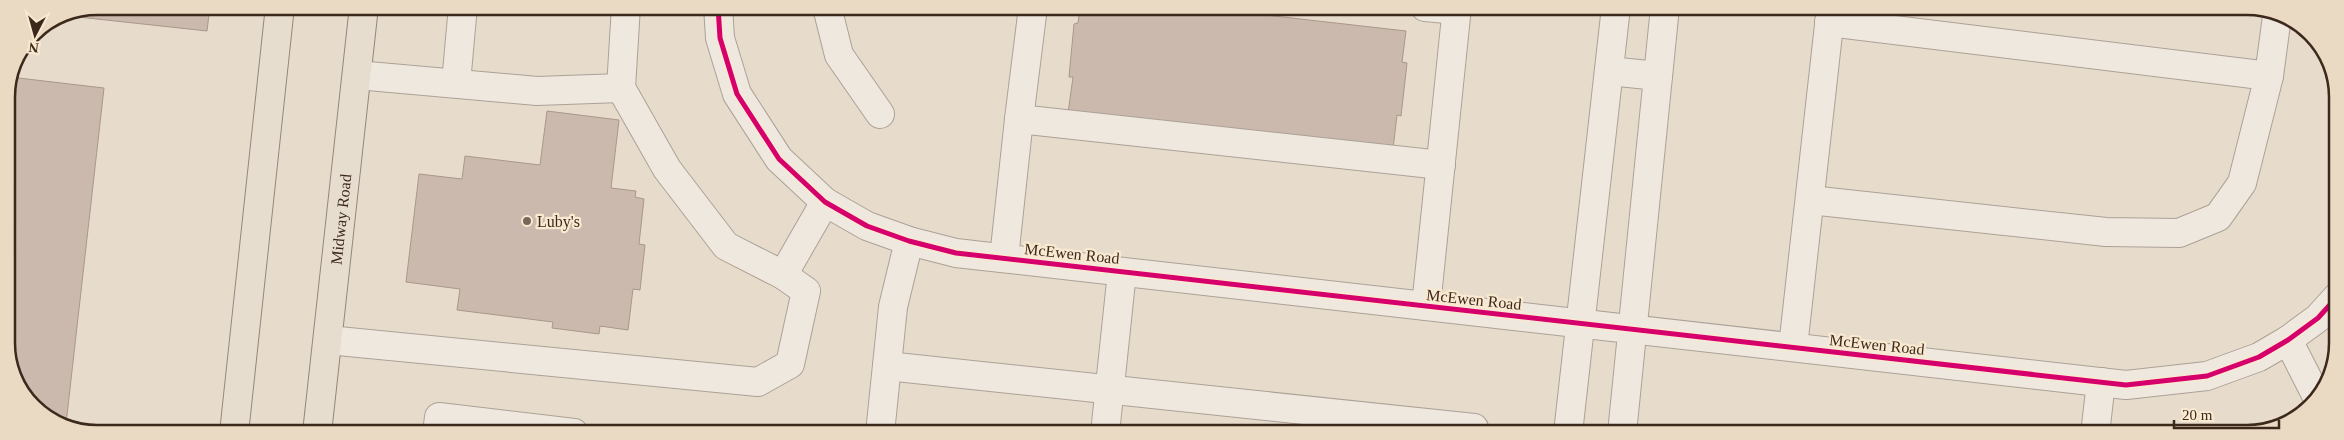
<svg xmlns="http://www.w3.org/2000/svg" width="2344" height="440" font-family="Georgia,serif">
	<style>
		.building { fill: #ccb9ad; stroke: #a8978b }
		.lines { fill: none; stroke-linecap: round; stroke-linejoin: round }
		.minor-casing { stroke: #aca196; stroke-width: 30 }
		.major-casing { stroke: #92877c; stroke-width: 30 }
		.minor { stroke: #efe8df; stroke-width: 28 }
		.major { stroke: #e7ddcf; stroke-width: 28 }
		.cycleway-casing { stroke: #fae9d1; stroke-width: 8 }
		.cycleway { stroke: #d6006c; stroke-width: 5 }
		.poi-dot { fill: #78675a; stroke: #fae9d1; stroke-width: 2 }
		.labels { text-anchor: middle; stroke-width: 4.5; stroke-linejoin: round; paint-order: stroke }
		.street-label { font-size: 16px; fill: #3d281c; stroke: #fae9d1 }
		.poi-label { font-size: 16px; fill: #3d281c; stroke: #fae9d1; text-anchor: start }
		.rim { fill: none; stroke: #3d281c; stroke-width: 2.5 }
	</style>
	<rect width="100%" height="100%" fill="#e7dccc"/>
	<g class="building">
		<polygon points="97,6 210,6 207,31 60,15"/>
		<polygon points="1080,7 1195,7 1406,31 1402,62 1407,63 1401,116 1397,115 1393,149 1068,113 1073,77 1069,77 1074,24 1078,23"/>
		<polygon points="10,77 104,88 66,424 37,411 9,366 6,97"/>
		<polygon points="547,111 619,120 611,188 636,191 635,197 644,199 639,244 645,245 640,290 633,289 628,330 600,326 599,334 552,328 553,322 457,310 460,289 406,282 419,174 462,179 465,156 540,165"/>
	</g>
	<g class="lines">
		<g class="minor-casing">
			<g id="minor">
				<polyline points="626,6 621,88 667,169 726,246 783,275 825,202"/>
				<polyline points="718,6 720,38 737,94 779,159 825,202 867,226 909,241 956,253 2126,385 2207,376 2259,357 2288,340 2318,318 2337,297"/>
				<polyline points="827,7 839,55 880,114"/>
				<polyline points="1033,7 1019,119 1441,165"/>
				<polyline points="1425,7 1457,10"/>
				<polyline points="1829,22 2269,76"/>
				<polyline points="1609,71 1658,76"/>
				<polyline points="357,75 537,91 621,88"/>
				<polyline points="456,83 463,6"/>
				<polyline points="1810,200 2106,232 2179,233 2218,217 2242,183 2269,76 2277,16"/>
				<polyline points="1004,258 1019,119"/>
				<polyline points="1426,306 1457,7"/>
				<polyline points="328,340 758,382 790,364 806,291 783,275"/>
				<polyline points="2288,340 2316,395"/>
				<polyline points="1793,347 1831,7"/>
				<polyline points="887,366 1474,428 1473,433"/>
				<polyline points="437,433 439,417 574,433"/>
				<polyline points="880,433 893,307 909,241"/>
				<polyline points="1105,433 1122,272"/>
				<polyline points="1568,433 1616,7"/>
				<polyline points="1622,433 1665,7"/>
				<polyline points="2095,434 2101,382"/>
			</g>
		</g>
		<g class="major-casing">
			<g id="major">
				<polyline points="234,433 280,6"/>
				<path id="s1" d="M317,433L364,6"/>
			</g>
		</g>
		<use href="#minor" class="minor"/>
		<use href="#major" class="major"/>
		<g class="cycleway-casing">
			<polyline id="cycleway" points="718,6 720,38 737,94 779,159 825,202 867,226 909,241 956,253 2126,385 2207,376 2259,357 2288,340 2318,318 2337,297"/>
		</g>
		<use href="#cycleway" class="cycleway"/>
	</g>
	<circle class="poi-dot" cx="527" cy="221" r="5"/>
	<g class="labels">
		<g class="street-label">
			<text dy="6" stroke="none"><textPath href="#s1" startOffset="215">Midway Road</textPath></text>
			<text transform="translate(1072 253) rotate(6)" y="6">McEwen Road</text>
			<text transform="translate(1474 299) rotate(6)" y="6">McEwen Road</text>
			<text transform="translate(1877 344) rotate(6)" y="6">McEwen Road</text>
		</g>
		<g class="poi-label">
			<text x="537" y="227">Luby's</text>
		</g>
	</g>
	<path d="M0 0H2344V440H0ZM97 15H2247A82 82 0 0 1 2329 97V343A82 82 0 0 1 2247 425H97A82 82 0 0 1 15 343V97A82 82 0 0 1 97 15Z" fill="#ebdac3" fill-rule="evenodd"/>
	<path class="rim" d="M97 15H2247A82 82 0 0 1 2329 97V343A82 82 0 0 1 2247 425H97A82 82 0 0 1 15 343V97A82 82 0 0 1 97 15Z"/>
	<g transform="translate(35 35) rotate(186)" stroke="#fae9d1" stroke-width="4" paint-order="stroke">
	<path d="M0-4L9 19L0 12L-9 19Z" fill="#3d281c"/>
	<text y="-8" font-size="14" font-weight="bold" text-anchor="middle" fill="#3d281c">N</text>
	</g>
	<path d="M2174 420v8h105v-8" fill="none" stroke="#3d281c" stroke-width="2.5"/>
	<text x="2182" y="420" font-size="15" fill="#3d281c" stroke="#fae9d1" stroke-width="4" paint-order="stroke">20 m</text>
</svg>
